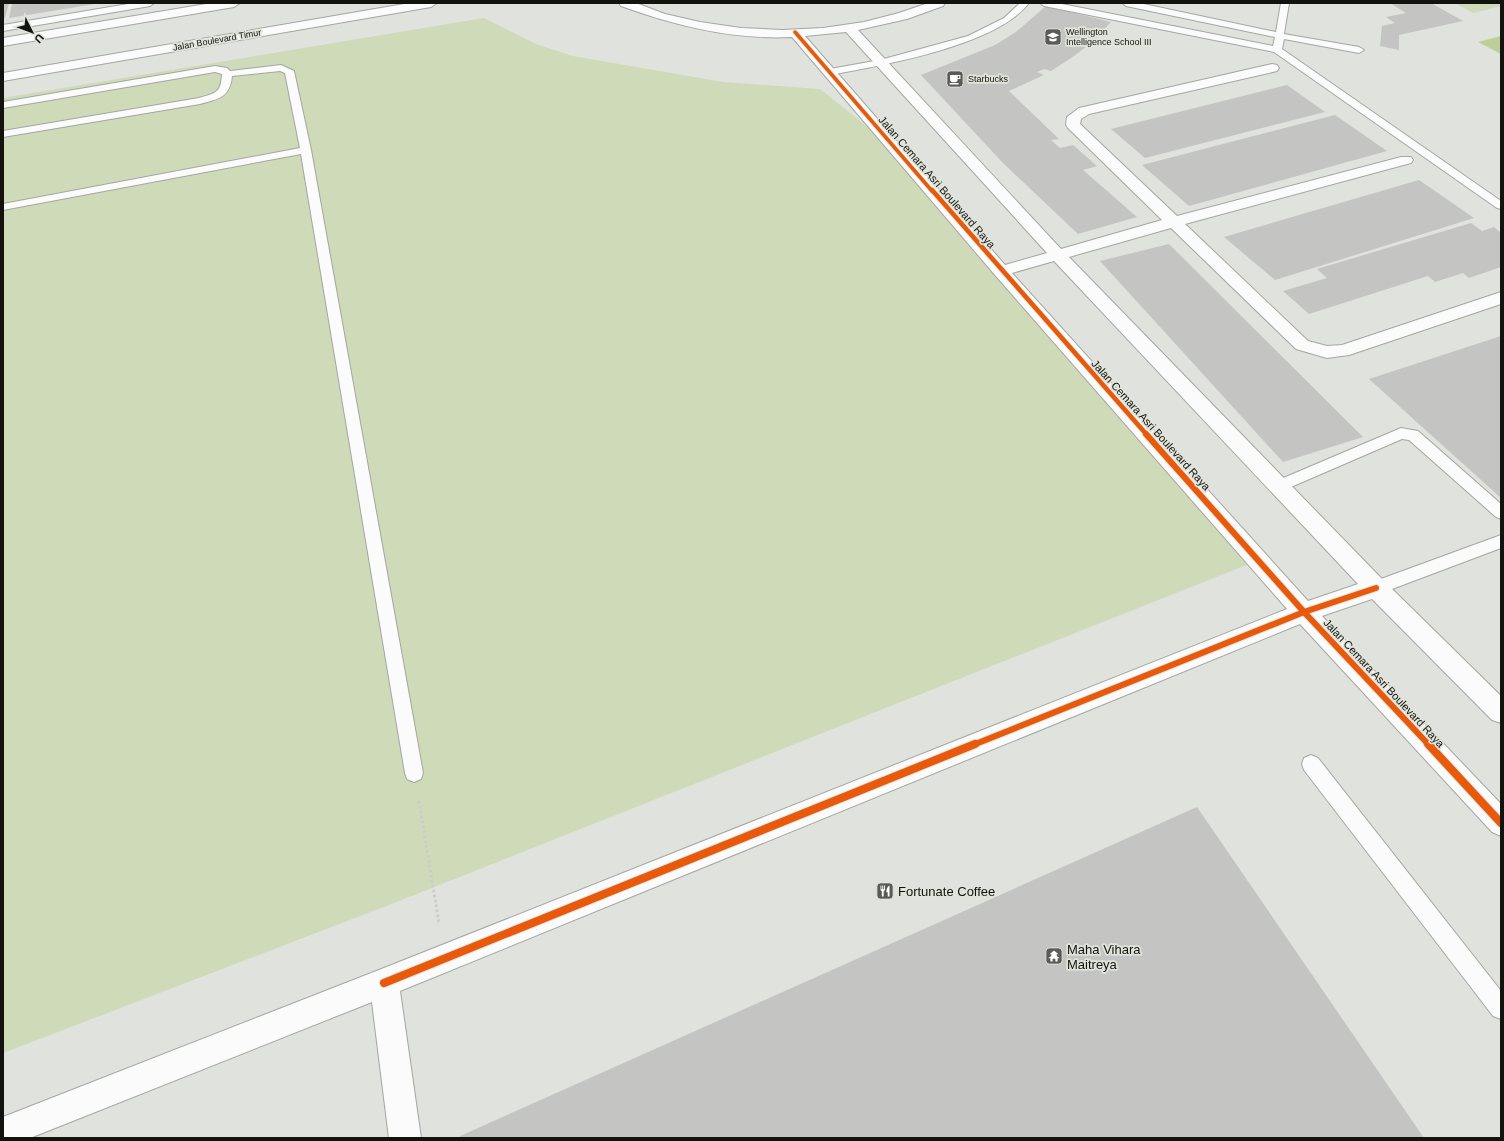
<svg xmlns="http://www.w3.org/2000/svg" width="1504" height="1141" font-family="Arial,sans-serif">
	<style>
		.green { fill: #cfdab8 }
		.water { fill: #bdce96 }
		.building { fill: #c4c5c2 }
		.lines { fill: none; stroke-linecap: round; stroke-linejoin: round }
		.service-casing { stroke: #a4a6a2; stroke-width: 2 }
		.minor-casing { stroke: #a4a6a2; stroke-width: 2 }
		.path { stroke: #ccccca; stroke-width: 3; stroke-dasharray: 2.5 2.5; stroke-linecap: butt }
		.service { fill: #fafbfa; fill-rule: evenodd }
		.minor { fill: #fafbfa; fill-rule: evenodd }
		.cycleway-far3-casing { stroke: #e1e4db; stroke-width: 5 }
		.cycleway-far2-casing { stroke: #e1e4db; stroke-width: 6 }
		.cycleway-far1-casing { stroke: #e1e4db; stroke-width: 8 }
		.cycleway-casing { stroke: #e1e4db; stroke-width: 10 }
		.cycleway-far3 { stroke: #e8590c; stroke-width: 3.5 }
		.cycleway-far2 { stroke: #e8590c; stroke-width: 4.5 }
		.cycleway-far1 { stroke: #e8590c; stroke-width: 6 }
		.cycleway { stroke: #e8590c; stroke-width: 8 }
		.labels { text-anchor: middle; stroke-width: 3.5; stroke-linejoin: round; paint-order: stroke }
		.far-poi-label { font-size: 9px; fill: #12130f; stroke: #e1e4db; text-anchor: start }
		.far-street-label { font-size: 9px; fill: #12130f; stroke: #e1e4db }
		.street-label { font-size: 11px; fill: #12130f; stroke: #e1e4db }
		.near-poi-label { font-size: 13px; fill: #12130f; stroke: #e1e4db; text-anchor: start }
	</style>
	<rect width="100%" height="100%" fill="#e0e2dd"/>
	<g class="green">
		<polygon points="1455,3 1501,3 1501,6 1473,13"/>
		<polygon points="484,18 536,44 573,56 723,82 820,89 869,128 1249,564 394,903 3,1053 3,98"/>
	</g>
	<polygon class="water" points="1501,36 1501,54 1478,42"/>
	<g class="building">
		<polygon points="3,3 9,3 5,18 3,18"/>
		<polygon points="20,3 95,3 95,4 9,18 12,4"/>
		<polygon points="1390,3 1431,3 1463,21 1399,35 1399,50 1380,46 1382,26 1395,23 1386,17 1406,13"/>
		<polygon points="1046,6 1111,22 1092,42 1074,56 1051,71 1044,69 1037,72 1044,75 1009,91 1059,139 1051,140 1060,148 1073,145 1097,166 1083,170 1137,217 1078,234 1003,163 921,75 995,45 1016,32"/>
		<polygon points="1287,85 1325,112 1145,158 1111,129"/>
		<polygon points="1335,115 1387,151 1189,206 1142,165"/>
		<polygon points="1419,180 1474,218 1275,280 1224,237"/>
		<polygon points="1471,223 1482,231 1494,227 1501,233 1501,267 1469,278 1463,273 1435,282 1428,276 1309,314 1283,291 1327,278 1317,269"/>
		<polygon points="1169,244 1363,437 1283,462 1100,261"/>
		<polygon points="1501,336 1501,498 1369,379"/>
		<polygon points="1197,807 1424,1138 460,1138 460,1136"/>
	</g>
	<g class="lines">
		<g class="service-casing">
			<g id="service">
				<polygon points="134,3 154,3 150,6 3,31 3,25"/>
				<path d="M1020,3H1029C996,46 883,65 830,75L825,72L830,69L880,60L968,36L1004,18Z"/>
				<polygon points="1040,3 1057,3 1273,46 1275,37 1126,6 1122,3 1139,3 1276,32 1281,3 1289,3 1284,34 1359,47 1364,50 1359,53 1284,39 1282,49 1501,201 1501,209 1497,208 1274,52 1044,6"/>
				<path d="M281,65L294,71L311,150L423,773L421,779L414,782L407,779L405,773L301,154L3,210V204L300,148L285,73L280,71L232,76C230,98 218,99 200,104L3,137V131L199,98C216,93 221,93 222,74L215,72L3,108V102L215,66L227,68L230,71Z"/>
				<polygon points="1401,428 1418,431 1501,504 1501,519 1496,517 1409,440 1402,439 1284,490 1279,492 1274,490 1272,486 1274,482"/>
				<polygon points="1501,535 1501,548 1376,595 1370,593 1368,588 1370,583"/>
				<polygon points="1311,755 1318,758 1501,991 1501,1019 1493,1016 1304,770 1302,764 1304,758"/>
			</g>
		</g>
		<g class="minor-casing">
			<g id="minor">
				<polygon points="212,3 240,3 234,7 3,46 3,38"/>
				<polygon points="410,3 437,3 431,7 3,81 3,73"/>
				<path d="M619,3H636L665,14L700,22L741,28L782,30L823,28L864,22L899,13L928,3H945L943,6L907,19L858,30L1061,249L1162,220L1068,128L1066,125L1067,117L1079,108L1272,64L1277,65L1279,68L1277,71L1089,114L1081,119L1080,124L1177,216L1401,157H1411L1413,160L1411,163L1185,224L1308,341L1327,346L1342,345L1501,292V304L1349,355L1327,358L1296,349L1171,228L1069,257L1384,581L1501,696V723L1492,720L1372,599L1322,616L1501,804V836L1492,832L1300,624L400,991L421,1138H389L372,1002L30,1138H3V1117L384,968L1287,609L995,275L792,37C733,40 676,26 621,6ZM846,32L1047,253L1005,265L805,36ZM1054,261L1358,584L1308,601L1012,273Z"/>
			</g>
		</g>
		<polyline class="path" points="419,801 439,923"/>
		<use href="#service" class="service"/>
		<use href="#minor" class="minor"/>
		<g class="cycleway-far3-casing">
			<polyline id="cycleway-far3" points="795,32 932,191"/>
		</g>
		<g class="cycleway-far2-casing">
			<polyline id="cycleway-far2" points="932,190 1147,435"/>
		</g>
		<g class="cycleway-far1-casing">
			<g id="cycleway-far1">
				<polyline points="1146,434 1304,612 1429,745"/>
				<polyline points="973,745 1304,612 1376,588"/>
			</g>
		</g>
		<g class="cycleway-casing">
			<g id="cycleway">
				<polyline points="1428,744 1501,823"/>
				<polyline points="384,983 975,744"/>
			</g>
		</g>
		<use href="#cycleway-far3" class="cycleway-far3"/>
		<use href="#cycleway-far2" class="cycleway-far2"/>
		<use href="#cycleway-far1" class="cycleway-far1"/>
		<use href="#cycleway" class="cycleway"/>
	</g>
	<defs>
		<g id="school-square" transform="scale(0.9)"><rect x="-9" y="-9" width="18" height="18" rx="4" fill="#5a5b57" stroke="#e1e4db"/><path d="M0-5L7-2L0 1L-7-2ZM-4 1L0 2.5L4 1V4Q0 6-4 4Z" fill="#fff"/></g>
		<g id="cafe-square" transform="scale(0.9)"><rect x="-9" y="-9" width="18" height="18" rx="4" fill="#5a5b57" stroke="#e1e4db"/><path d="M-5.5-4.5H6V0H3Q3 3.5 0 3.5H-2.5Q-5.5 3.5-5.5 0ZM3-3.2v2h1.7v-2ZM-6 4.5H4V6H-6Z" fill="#fff"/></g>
		<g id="restaurant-square" transform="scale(0.9)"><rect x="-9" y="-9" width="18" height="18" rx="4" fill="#5a5b57" stroke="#e1e4db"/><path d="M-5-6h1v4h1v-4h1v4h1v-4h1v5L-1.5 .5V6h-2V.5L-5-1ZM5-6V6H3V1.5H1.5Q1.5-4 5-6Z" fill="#fff"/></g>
		<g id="temple-square" transform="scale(0.9)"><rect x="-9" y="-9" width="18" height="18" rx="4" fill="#5a5b57" stroke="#e1e4db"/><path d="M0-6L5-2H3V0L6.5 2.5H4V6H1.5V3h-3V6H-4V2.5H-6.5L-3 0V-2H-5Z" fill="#fff"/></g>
	</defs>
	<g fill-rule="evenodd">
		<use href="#school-square" x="1053" y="37"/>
		<use href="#cafe-square" x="955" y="79"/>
		<use href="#restaurant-square" x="885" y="891"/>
		<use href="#temple-square" x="1054" y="956"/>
	</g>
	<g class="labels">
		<g class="far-poi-label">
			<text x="1066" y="35">Wellington<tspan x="1066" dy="10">Intelligence School III</tspan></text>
			<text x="968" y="82">Starbucks</text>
		</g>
		<g class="far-street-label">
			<text transform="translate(217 40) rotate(-10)" y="3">Jalan Boulevard Timur</text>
		</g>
		<g class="street-label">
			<text transform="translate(937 182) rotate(49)" y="4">Jalan Cemara Asri Boulevard Raya</text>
			<text transform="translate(1151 425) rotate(48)" y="4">Jalan Cemara Asri Boulevard Raya</text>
			<text transform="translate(1384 683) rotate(47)" y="4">Jalan Cemara Asri Boulevard Raya</text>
		</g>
		<g class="near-poi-label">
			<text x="898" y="896">Fortunate Coffee</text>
			<text x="1067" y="954">Maha Vihara<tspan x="1067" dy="15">Maitreya</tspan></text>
		</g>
	</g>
	<rect width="1504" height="1141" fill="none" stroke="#12130f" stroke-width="8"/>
	<g transform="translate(32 32) rotate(132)" stroke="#e1e4db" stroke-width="3" paint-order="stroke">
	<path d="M0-3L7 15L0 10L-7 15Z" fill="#12130f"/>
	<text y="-6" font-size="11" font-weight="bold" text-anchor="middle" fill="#12130f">U</text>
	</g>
</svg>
